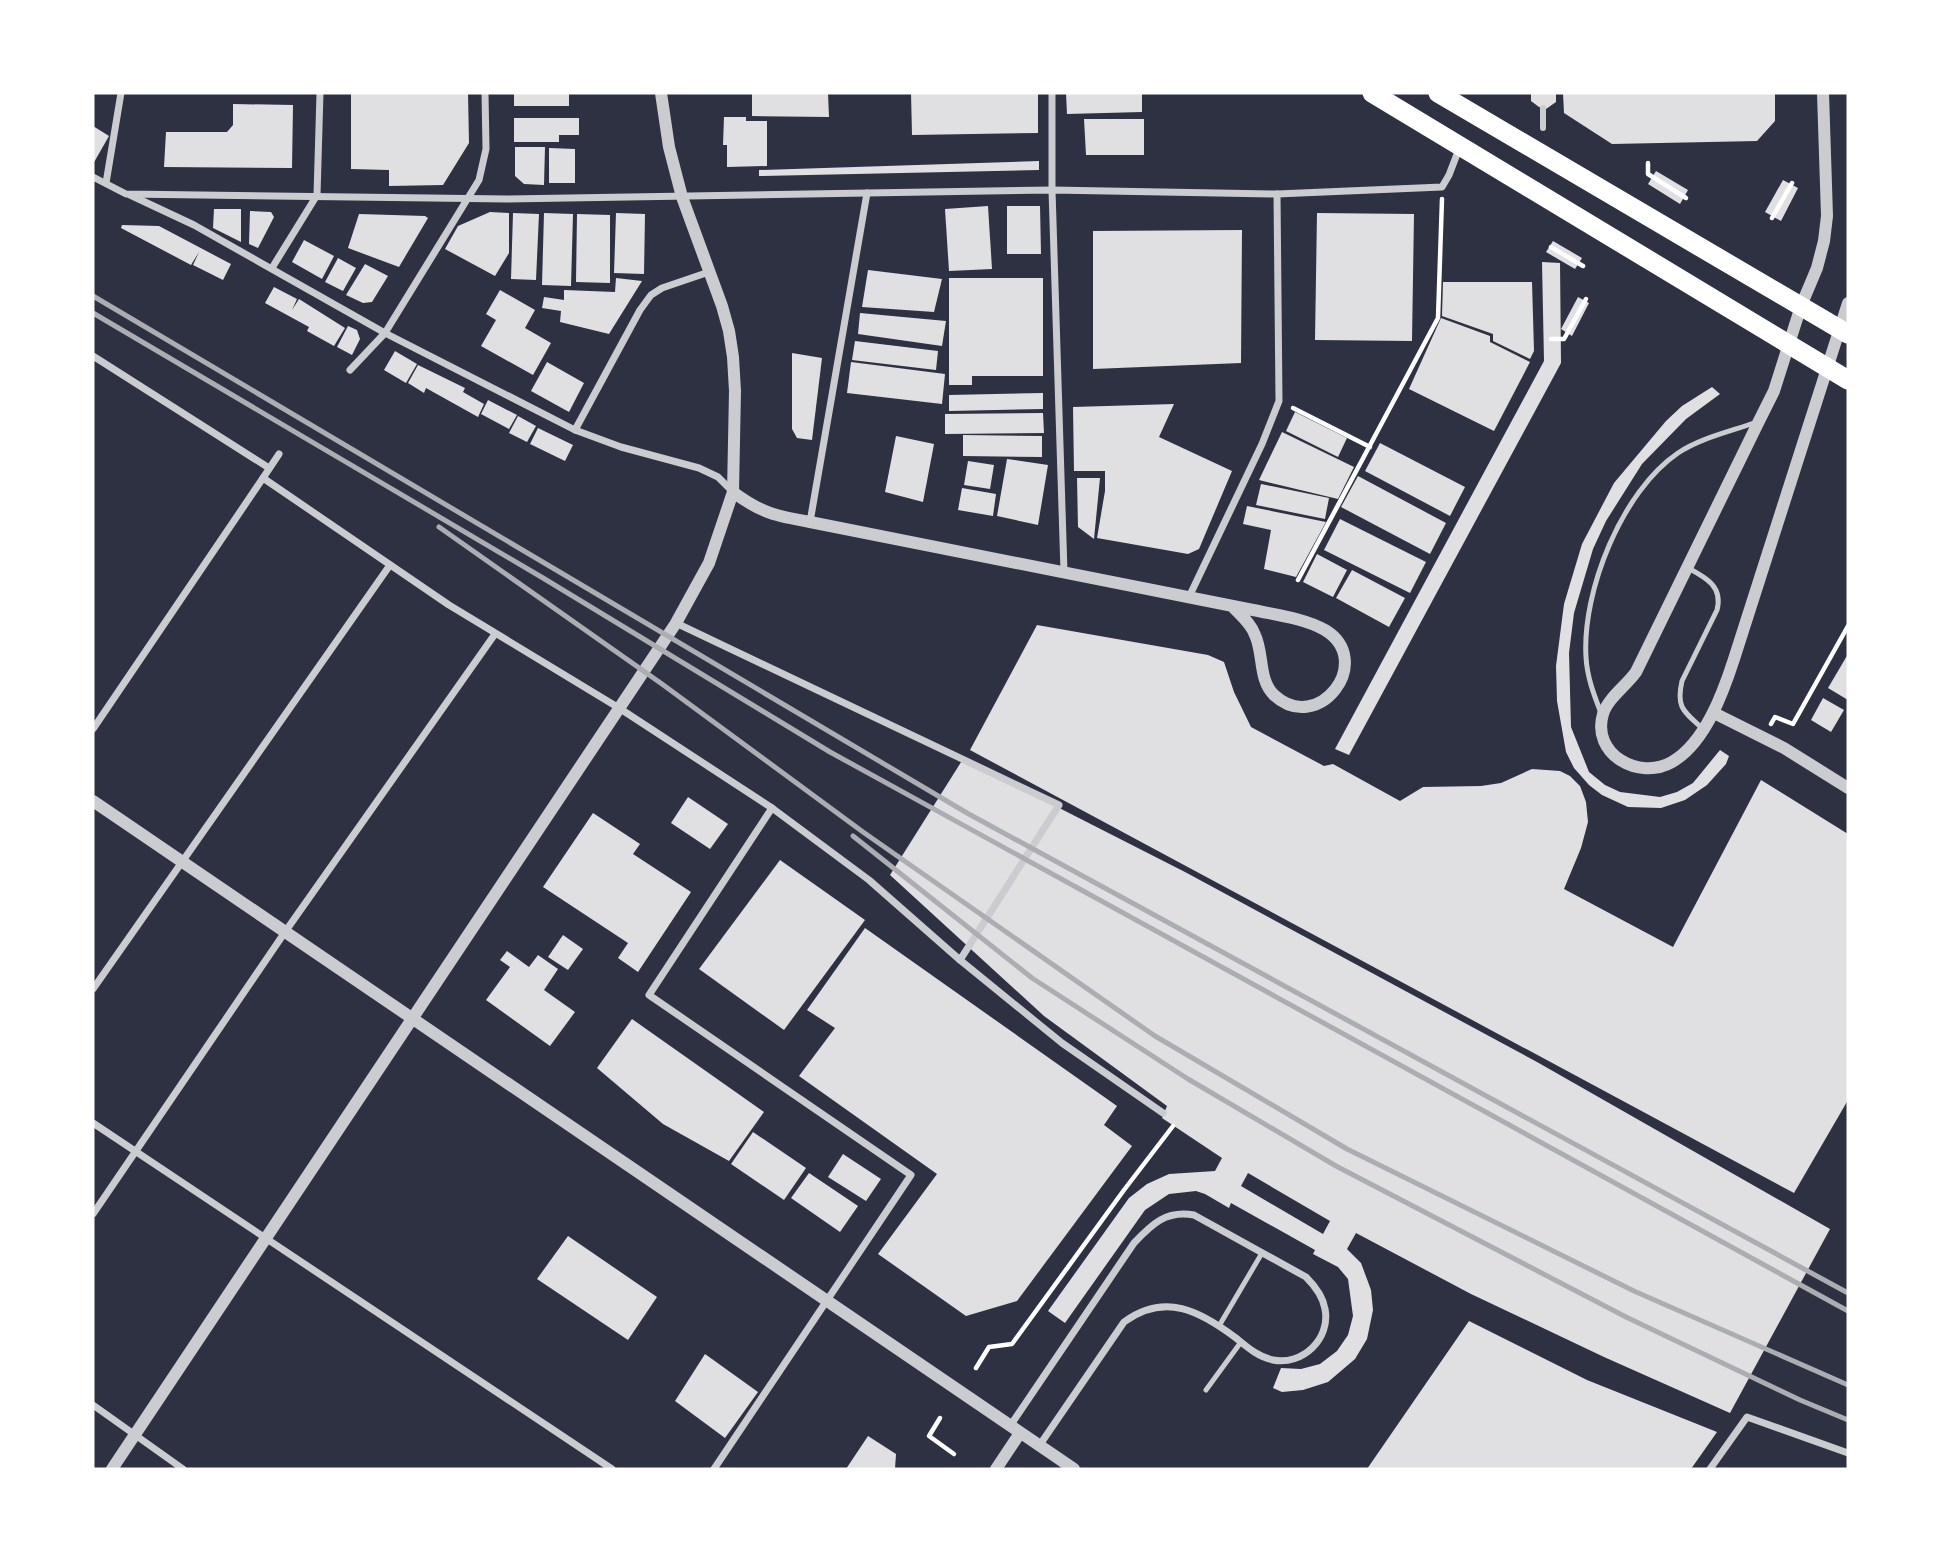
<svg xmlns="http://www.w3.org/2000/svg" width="1941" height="1562" font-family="'DM Sans',sans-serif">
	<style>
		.building { fill: #e0e0e3; fill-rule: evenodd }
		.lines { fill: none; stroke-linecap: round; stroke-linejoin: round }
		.path { stroke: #fff; stroke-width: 4.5 }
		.service { stroke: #caccd0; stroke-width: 5 }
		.pedestrian { stroke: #caccd0; stroke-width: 6 }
		.minor { stroke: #caccd0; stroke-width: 7 }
		.tertiary { stroke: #caccd0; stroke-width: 12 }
		.trunk { stroke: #fff; stroke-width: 19 }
		.rail { stroke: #abadb3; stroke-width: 5 }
	</style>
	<rect width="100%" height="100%" fill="#2d3142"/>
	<g class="building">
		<polygon points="351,93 468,93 469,143 443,185 389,186 389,170 351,169"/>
		<rect x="514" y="93" width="55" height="13"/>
		<polygon points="752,93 828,93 829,117 752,116"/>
		<polygon points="911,93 1038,93 1038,133 912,135"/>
		<polygon points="1066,93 1142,93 1142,112 1067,114"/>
		<polygon points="1531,93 1556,93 1556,102 1546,109 1539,107 1531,101"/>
		<polygon points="1563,93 1775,93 1775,121 1757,141 1612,144 1564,113"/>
		<polygon points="233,104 293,105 292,168 164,167 166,132 227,132 233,125"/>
		<polygon points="724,117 746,117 746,121 767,121 767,166 727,167 727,145 723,145"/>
		<polygon points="514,118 579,118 579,135 559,135 559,142 514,142"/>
		<polygon points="1084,119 1144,119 1144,155 1086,155"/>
		<polygon points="93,126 109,136 93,164"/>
		<polygon points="515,147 545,147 544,185 524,184 515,176"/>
		<polygon points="549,148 575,149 575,183 549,183"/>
		<polygon points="1039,161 1039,170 759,176 759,170"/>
		<polygon points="1656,171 1688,190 1680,204 1648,184"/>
		<polygon points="1783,180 1798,188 1781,221 1765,212"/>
		<polygon points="988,206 992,269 949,271 945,209"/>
		<polygon points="1007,206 1040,206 1041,254 1007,254"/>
		<polygon points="214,209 241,209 241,242 213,228"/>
		<polygon points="250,211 271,212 274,217 258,248 249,244"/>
		<polygon points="490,212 509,213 509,253 495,276 445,249 458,226"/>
		<polygon points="513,213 539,214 536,280 511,279"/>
		<polygon points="544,213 573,214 571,286 542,285"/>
		<polygon points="616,213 645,214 644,274 614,273"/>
		<polygon points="1317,213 1414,214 1412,341 1315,340"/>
		<polygon points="359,214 425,216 428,218 399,267 348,248"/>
		<polygon points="577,214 610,215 610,283 576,282"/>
		<polygon points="122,225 159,226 231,264 223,280 193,265 199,252 191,265 121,228"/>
		<polygon points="1242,230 1241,363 1093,369 1093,231"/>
		<polygon points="304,240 334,256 322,279 292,262"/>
		<polygon points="1553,241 1582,258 1575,269 1546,252"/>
		<polygon points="338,258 356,268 343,291 325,282"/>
		<polygon points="1542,262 1560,263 1561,363 1349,755 1335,749 1544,361"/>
		<polygon points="365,264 388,276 372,302 363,303 346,295"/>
		<polygon points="868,270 942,279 934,312 862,307"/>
		<polygon points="616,278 642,281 609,334 560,322 561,311 542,308 544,297 564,300 564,290 615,292"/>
		<polygon points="949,278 1043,278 1043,376 972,376 972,385 949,385"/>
		<polygon points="1443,282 1532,282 1534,351 1530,359 1493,341 1493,334 1442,316"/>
		<polygon points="274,287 297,299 292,310 299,299 345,328 334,346 307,331 309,327 265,303"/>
		<polygon points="500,290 535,310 525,328 551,343 533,375 481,346 496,320 486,314"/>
		<polygon points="1578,297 1589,303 1572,336 1561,329"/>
		<polygon points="860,313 946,321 942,346 858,334"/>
		<polygon points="1441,318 1490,336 1490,342 1530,362 1494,431 1409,389"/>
		<polygon points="348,326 357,330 360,339 352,355 337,347"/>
		<polygon points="855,341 938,351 936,370 852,360"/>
		<polygon points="395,351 417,364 406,383 384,370"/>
		<polygon points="792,353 822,358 812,440 797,438 792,429"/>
		<polygon points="547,362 584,383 569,412 531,391"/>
		<polygon points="851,362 945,374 942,404 847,393"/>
		<polygon points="418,365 465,388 463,392 484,404 478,417 426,388 424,393 408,383"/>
		<polygon points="1712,387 1720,394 1686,419 1642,464 1606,521 1593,549 1574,613 1569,653 1571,727 1589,772 1605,785 1620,792 1660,797 1677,792 1693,783 1720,750 1729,756 1726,764 1707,785 1685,800 1661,808 1628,807 1602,795 1589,785 1574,768 1566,752 1557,701 1556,666 1564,604 1582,544 1614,483 1666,421 1682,406"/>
		<polygon points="1043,393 1043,409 949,411 949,395"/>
		<polygon points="488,400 517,415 509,429 481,414"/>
		<polygon points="1174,404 1159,437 1232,471 1199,549 1188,554 1097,538 1105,491 1105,471 1074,471 1073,407"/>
		<polygon points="1295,412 1347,438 1338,457 1286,431"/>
		<polygon points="1043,413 1044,433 945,434 945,414"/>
		<polygon points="518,416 536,426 527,442 509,433"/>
		<polygon points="538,428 573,445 565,461 530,444"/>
		<polygon points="1282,432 1354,467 1338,499 1259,480"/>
		<polygon points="963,435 1042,436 1042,457 963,456"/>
		<polygon points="896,436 934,444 923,502 885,492"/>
		<polygon points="1380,443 1465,487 1450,516 1365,471"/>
		<polygon points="1007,459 1048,465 1038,525 997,516"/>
		<polygon points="968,461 994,465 990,489 964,485"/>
		<polygon points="1358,476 1446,523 1430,554 1341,507"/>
		<polygon points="1077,478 1100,478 1094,539 1078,527"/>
		<polygon points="1261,484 1329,498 1325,519 1256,505"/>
		<polygon points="962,488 996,494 993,516 958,510"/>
		<polygon points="1247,506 1326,522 1296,577 1264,569 1271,530 1243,524"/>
		<polygon points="1340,519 1426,562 1410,593 1324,550"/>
		<polygon points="1317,554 1347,570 1333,597 1303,582"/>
		<polygon points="1352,570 1405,598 1389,627 1336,598"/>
		<polygon points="1037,625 1208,655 1224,662 1234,692 1251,727 1324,766 1333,764 1400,801 1423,787 1481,786 1501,783 1532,769 1560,771 1570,776 1580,786 1586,802 1588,822 1581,848 1564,889 1673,947 1761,780 1848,834 1848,1100 1794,1193 970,750"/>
		<polygon points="1848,654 1848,700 1828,688"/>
		<polygon points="1823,698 1844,710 1831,732 1811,720"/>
		<path d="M963,759L1185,872L1537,1062L1830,1229L1730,1413L1604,1357L1471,1294L1356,1233L1347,1249L1361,1263L1371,1290L1373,1310L1367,1339L1355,1359L1328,1382L1303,1390L1282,1392L1273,1388L1281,1368L1301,1369L1320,1364L1337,1351L1348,1335L1353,1316L1348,1279L1338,1267L1313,1254L1315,1250L1231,1203L1229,1208L1205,1194L1196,1191L1169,1194L1145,1210L1065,1323L1048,1311L1129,1198L1147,1184L1169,1174L1215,1171L1222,1158L1162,1118L1167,1106L1044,1016L890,875ZM1248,1173L1330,1221L1323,1234L1241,1186Z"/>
		<polygon points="688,797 728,824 710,849 671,823"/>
		<polygon points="593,813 640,844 633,854 691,892 638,972 618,958 628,943 543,887"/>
		<polygon points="780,860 865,920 784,1030 699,969"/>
		<polygon points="865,928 1117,1106 1104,1125 1132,1146 1017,1301 966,1316 878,1254 937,1174 799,1076 835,1028 807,1010"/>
		<polygon points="563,935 583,949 568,970 548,957"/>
		<polygon points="507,951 529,967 538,955 558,969 544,990 575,1012 550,1046 486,1000 510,967 500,960"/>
		<polygon points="632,1019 764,1112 729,1161 663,1124 597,1068"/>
		<polygon points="753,1132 806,1168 784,1200 731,1164"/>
		<polygon points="843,1154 881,1179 866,1201 828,1177"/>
		<polygon points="809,1173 858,1206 840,1232 791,1198"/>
		<polygon points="568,1236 657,1297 628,1340 537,1279"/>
		<polygon points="1469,1321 1587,1380 1717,1432 1691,1469 1367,1469"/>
		<polygon points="705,1354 758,1392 725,1438 675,1401"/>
		<polygon points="868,1436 896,1454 895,1469 846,1469"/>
	</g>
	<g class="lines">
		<g class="path">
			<polyline points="1648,163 1648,174 1686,198"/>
			<polyline points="1772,218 1792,183"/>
			<polyline points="1551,247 1583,266"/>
			<polyline points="1551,339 1564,339 1586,299"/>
			<polyline points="1293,408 1370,447"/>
			<polyline points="1298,580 1438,318 1442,199"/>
			<polyline points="1771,724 1775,717 1793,724 1848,626"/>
			<polyline points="976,1368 989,1347 1012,1344 1124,1190 1173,1126"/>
			<polyline points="940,1418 929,1436 954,1454"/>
		</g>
		<g class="service">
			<path d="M1688,568C1707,578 1723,587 1717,610L1682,681C1676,707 1683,711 1702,728"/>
			<path d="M1601,713C1594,695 1587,677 1586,657C1582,591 1622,491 1678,453C1700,438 1732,431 1757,422"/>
			<polyline points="1219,1326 1262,1253"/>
			<polyline points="1206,1390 1241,1342"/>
		</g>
		<polyline class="pedestrian" points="1543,108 1543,128"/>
		<g class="minor">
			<polyline points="1052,93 1052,190 1064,572"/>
			<polyline points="93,177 126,194 507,199 1052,190 1277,194 1442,187 1449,175 1459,149"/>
			<polyline points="106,183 121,93"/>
			<polyline points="130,195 194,225 385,333 575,430 621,447 699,468 718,477 732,491"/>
			<polyline points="272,268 317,195 320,93"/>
			<polyline points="93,356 269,468"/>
			<polyline points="350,370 385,333 479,180 486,149 485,93"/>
			<polyline points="575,430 640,310 651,295 662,288 709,272"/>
			<polyline points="263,478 279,454"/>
			<polyline points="810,522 867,193"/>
			<polyline points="1189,597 1262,444 1279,401 1277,194"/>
			<polyline points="676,623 1059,805 960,960"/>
			<polyline points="93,729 263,478 449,605 619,708 772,808 869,880 960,960 1062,1043 1163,1113"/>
			<polyline points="93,989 390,565"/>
			<polyline points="93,1123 612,1469"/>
			<polyline points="93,1214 285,932 495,634"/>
			<polyline points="93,1405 183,1469"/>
			<path d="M1010,1426L1134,1243C1152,1224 1166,1210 1194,1215L1306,1277C1315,1286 1323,1296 1325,1309C1331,1339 1302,1366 1273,1360C1258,1357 1247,1347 1236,1338C1200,1311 1165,1292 1124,1322L1039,1446"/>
			<polyline points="714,1469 911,1175 649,995 772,808"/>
			<polyline points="1710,1469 1747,1417 1848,1453"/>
		</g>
		<g class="tertiary">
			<path d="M1823,93L1827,216L1824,241L1817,268L1801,306L1774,391L1759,421L1636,672C1626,686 1608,698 1603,714C1591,754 1639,781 1672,762C1705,743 1723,693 1734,659L1848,303"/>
			<path d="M733,492C761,513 776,516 810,522L1253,610C1276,615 1304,618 1325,630C1376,661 1318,736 1274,695C1258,679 1264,654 1255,635C1251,623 1240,615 1232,606"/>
			<polyline points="1714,713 1784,748 1848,788"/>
			<polyline points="93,801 1074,1469"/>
			<polyline points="112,1469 676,623 709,563 733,492 735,391 733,357 729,331 722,306 682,197 669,147 661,93"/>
			<polyline points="996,1469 1020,1433"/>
		</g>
		<g class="trunk">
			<polyline points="1372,93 1848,380"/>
			<polyline points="1438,93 1848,334"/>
		</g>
		<g class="rail">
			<polyline points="93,296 967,813 1848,1293"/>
			<polyline points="93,313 543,578 830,752 1848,1311"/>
			<polyline points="439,527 662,684 863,832 1155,1036 1347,1149 1634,1291 1848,1385"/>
			<polyline points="853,836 1032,978 1188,1079 1336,1166 1626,1317 1800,1400 1848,1420"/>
		</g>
	</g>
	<rect width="1941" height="1562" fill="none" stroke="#ffffff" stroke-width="189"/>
</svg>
